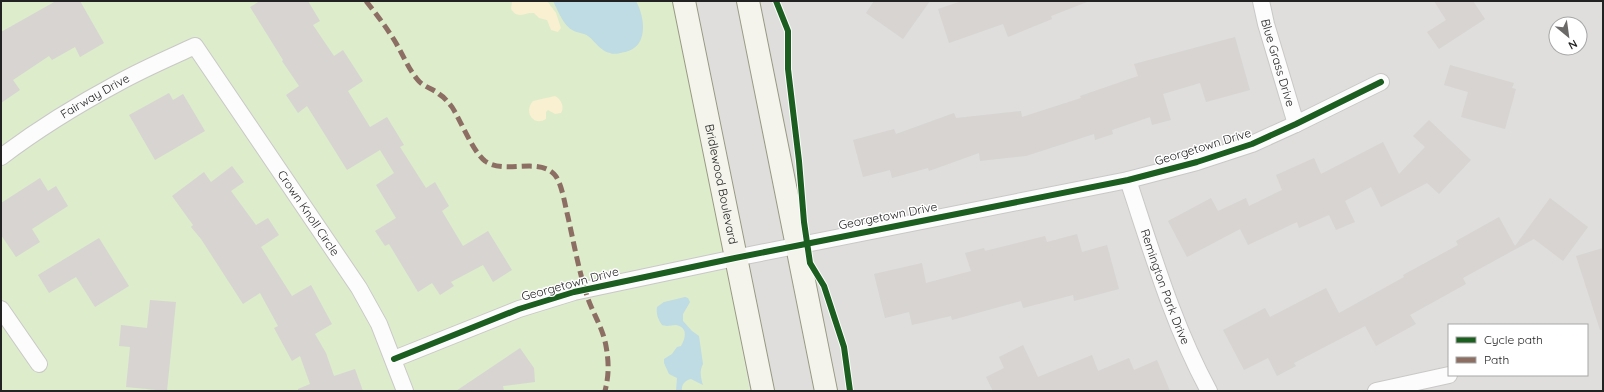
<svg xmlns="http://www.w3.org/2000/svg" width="1604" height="392" font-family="Quicksand,sans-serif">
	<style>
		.residential { fill: #dfdedc; fill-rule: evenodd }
		.grass { fill: #ddeccb }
		.sand { fill: #f8f0d0 }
		.water { fill: #bfdbe3 }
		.building { fill: #d7d4d2 }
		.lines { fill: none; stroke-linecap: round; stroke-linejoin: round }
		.street-casing { stroke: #c9c8c7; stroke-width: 18 }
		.secondary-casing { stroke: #999a82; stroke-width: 24 }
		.street { stroke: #fdfcfc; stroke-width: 16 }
		.secondary { stroke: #f4f4ed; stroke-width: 22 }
		.quiet { stroke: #8d6e63; stroke-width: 5; stroke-dasharray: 10 5; stroke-linecap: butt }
		.cycleway-casing { stroke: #fff; stroke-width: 8 }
		.cycleway { stroke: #1b5e20; stroke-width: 6 }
		.labels { text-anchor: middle; stroke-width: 3; stroke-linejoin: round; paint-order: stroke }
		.street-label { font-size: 12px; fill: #222; stroke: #fff }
	</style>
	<rect width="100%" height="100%" fill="#f0eeeb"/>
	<path class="residential" d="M673,1H1603V391H750L716,209ZM1556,24H1580V48H1556ZM1449,325H1587V375H1449Z"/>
	<polygon class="grass" points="1,1 673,1 716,209 750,391 1,391"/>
	<g class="sand">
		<path d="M512,1H547L556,13L561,28L558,32L551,30L547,20L539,18L534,13C524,12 518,20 511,9Z"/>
		<path d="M555,96C561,99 565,107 561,113L555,114L548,110L546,112V119C534,127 523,112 533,101Z"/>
	</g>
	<g class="water">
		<path d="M553,1H636C645,17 649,47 625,52C620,53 614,55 610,53C600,51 596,42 588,36C584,33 579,33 574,31C563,26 558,10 553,1Z"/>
		<path d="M685,297L688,298L690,302L683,314V321L692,331L699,336L703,364C699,371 701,378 703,385L691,379C685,380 681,385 682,391H676L677,378L669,374L664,363V359L672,354L677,347L681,346C686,338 688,327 676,325C670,325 668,327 662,325C658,319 656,314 657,307L664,302Z"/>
	</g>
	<g class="building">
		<polygon points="56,1 80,1 104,43 80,57 75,47 52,60 49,56 13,80 20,90 1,103 1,32"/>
		<polygon points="260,1 308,1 320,21 313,25 334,56 343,50 363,81 348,91 370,127 387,117 404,145 400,147 426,188 435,182 449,206 442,211 463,246 488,231 512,270 493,282 483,265 451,282 454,286 440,295 432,283 418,292 389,244 385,246 375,231 396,218 376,185 394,173 380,150 347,170 307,106 298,113 286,95 299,86 282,61 283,60 250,7"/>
		<polygon points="874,1 930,1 903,39 866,13"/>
		<polygon points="962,1 1087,1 1087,2 1051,16 1052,19 1008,37 1003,24 949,43 938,9"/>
		<polygon points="1434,1 1473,1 1485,19 1439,49 1427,32 1446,20"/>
		<polygon points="1235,37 1250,90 1206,102 1200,83 1163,94 1171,120 1152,125 1150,117 1112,130 1113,134 1095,140 1094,134 1026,156 980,161 979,153 929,171 928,168 892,178 890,170 863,177 853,140 894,129 896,134 954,113 956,118 1021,111 1022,117 1081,98 1080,96 1138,76 1134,64"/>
		<polygon points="1450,65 1514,83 1512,88 1516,89 1505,129 1461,117 1468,92 1444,85"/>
		<polygon points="169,93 173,100 183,94 205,131 155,160 129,115"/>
		<polygon points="1429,120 1471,160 1439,194 1427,183 1381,207 1371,187 1345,201 1355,222 1336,230 1329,215 1299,228 1297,222 1248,245 1240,229 1187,257 1168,221 1211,198 1218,211 1246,198 1249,206 1282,190 1276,175 1314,158 1321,174 1383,142 1399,174 1425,147 1413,136"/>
		<polygon points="232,166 244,182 231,191 256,225 268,218 279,235 261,247 292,296 311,285 332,324 315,334 326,353 334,376 355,369 363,391 298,391 298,389 310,384 300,356 292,361 274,328 278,326 260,293 243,304 201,239 191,227 193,225 172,196 204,172 211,182"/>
		<polygon points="40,178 48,191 56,186 68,206 32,229 40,242 16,257 1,235 1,203"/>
		<polygon points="1550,198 1588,227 1563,261 1534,239 1463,278 1466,284 1410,315 1416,324 1376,346 1365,326 1294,363 1296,366 1277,376 1268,358 1244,370 1223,330 1265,308 1270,317 1326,288 1339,313 1404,277 1403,275 1458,245 1456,241 1499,217 1515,246"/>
		<polygon points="1077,234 1082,252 1107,245 1119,289 1074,301 1073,295 1023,308 1021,301 952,320 951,316 912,325 909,312 885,318 874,274 922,263 926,283 971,271 965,253 984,248 985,251 1045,236 1047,242"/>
		<polygon points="99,238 129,286 95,307 76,277 49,293 38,275"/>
		<polygon points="1603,248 1603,330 1600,330 1576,256"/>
		<polygon points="150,300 176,302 167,391 126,387 130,347 119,346 121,325 147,328"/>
		<polygon points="1023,345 1038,377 1092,355 1098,371 1129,358 1134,370 1157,360 1170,391 993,391 986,377 1004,368 999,357"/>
		<polygon points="520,348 534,368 535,382 503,386 504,391 456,391"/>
	</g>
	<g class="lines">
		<g class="street-casing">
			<g id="street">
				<path id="s1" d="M1261,1L1266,24L1296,124"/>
				<path id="s2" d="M1,157C38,129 77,105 118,83C143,69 169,58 195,46L359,288L379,324L405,391"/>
				<path id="s3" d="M1128,180C1152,252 1173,325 1209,391"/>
				<polyline points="1,309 39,364"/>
				<polyline points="394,359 519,309 574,292 735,258 1128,180 1197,162 1252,144 1296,124 1381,82"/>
				<polyline points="1376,391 1449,375"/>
			</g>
		</g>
		<g class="secondary-casing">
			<g id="secondary">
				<path id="s4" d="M684,1L763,391"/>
				<polyline points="748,1 826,391"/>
			</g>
		</g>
		<use href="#street" class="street"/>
		<use href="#secondary" class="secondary"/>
		<path class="quiet" d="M366,1C377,15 387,28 396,43C403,55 408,68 417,79C423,87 432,88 439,94C444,97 448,102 452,107C461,121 473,152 485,161C505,175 537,157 554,174C562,182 565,206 568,217C574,244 579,272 588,299C594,315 603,329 606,346C609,363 609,375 605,391"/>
		<g class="cycleway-casing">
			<g id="cycleway">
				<polyline points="776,1 788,31 788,69 799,161 804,222 810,263 824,286 844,347 850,391"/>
				<polyline points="394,359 519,309 574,292 735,258 1128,180 1197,162 1252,144 1296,124 1381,82"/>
			</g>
		</g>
		<use href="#cycleway" class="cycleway"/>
	</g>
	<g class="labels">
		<g class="street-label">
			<text dy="4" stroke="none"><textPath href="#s1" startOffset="64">Blue Grass Drive</textPath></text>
			<text dy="4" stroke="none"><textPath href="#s2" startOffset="112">Fairway Drive</textPath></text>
			<text transform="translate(1203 147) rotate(-17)" y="4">Georgetown Drive</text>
			<text dy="4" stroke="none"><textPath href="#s4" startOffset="187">Bridlewood Boulevard</textPath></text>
			<text dy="4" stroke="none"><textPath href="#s2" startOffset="426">Crown Knoll Circle</textPath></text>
			<text transform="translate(888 216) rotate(-11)" y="4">Georgetown Drive</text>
			<text transform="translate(570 284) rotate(-15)" y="4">Georgetown Drive</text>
			<text dy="4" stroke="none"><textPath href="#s3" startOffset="113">Remington Park Drive</textPath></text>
		</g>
	</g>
	<rect width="1604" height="392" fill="none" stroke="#222222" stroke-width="4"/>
	<rect x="1448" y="324" width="140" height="52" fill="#ffffff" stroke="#a7a7a7"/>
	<rect x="1456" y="337" width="20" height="6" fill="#1b5e20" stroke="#a7a7a7"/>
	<text x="1484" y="344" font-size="12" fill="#222222">Cycle path</text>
	<rect x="1456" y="357" width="20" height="6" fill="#8d6e63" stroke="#a7a7a7"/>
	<text x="1484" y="364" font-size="12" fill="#222222">Path</text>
	<g transform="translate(1568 36) rotate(151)"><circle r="19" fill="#ffffff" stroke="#a7a7a7"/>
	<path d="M0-3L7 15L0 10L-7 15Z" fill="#6a6968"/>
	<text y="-6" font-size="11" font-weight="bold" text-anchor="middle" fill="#222222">N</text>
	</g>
</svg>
